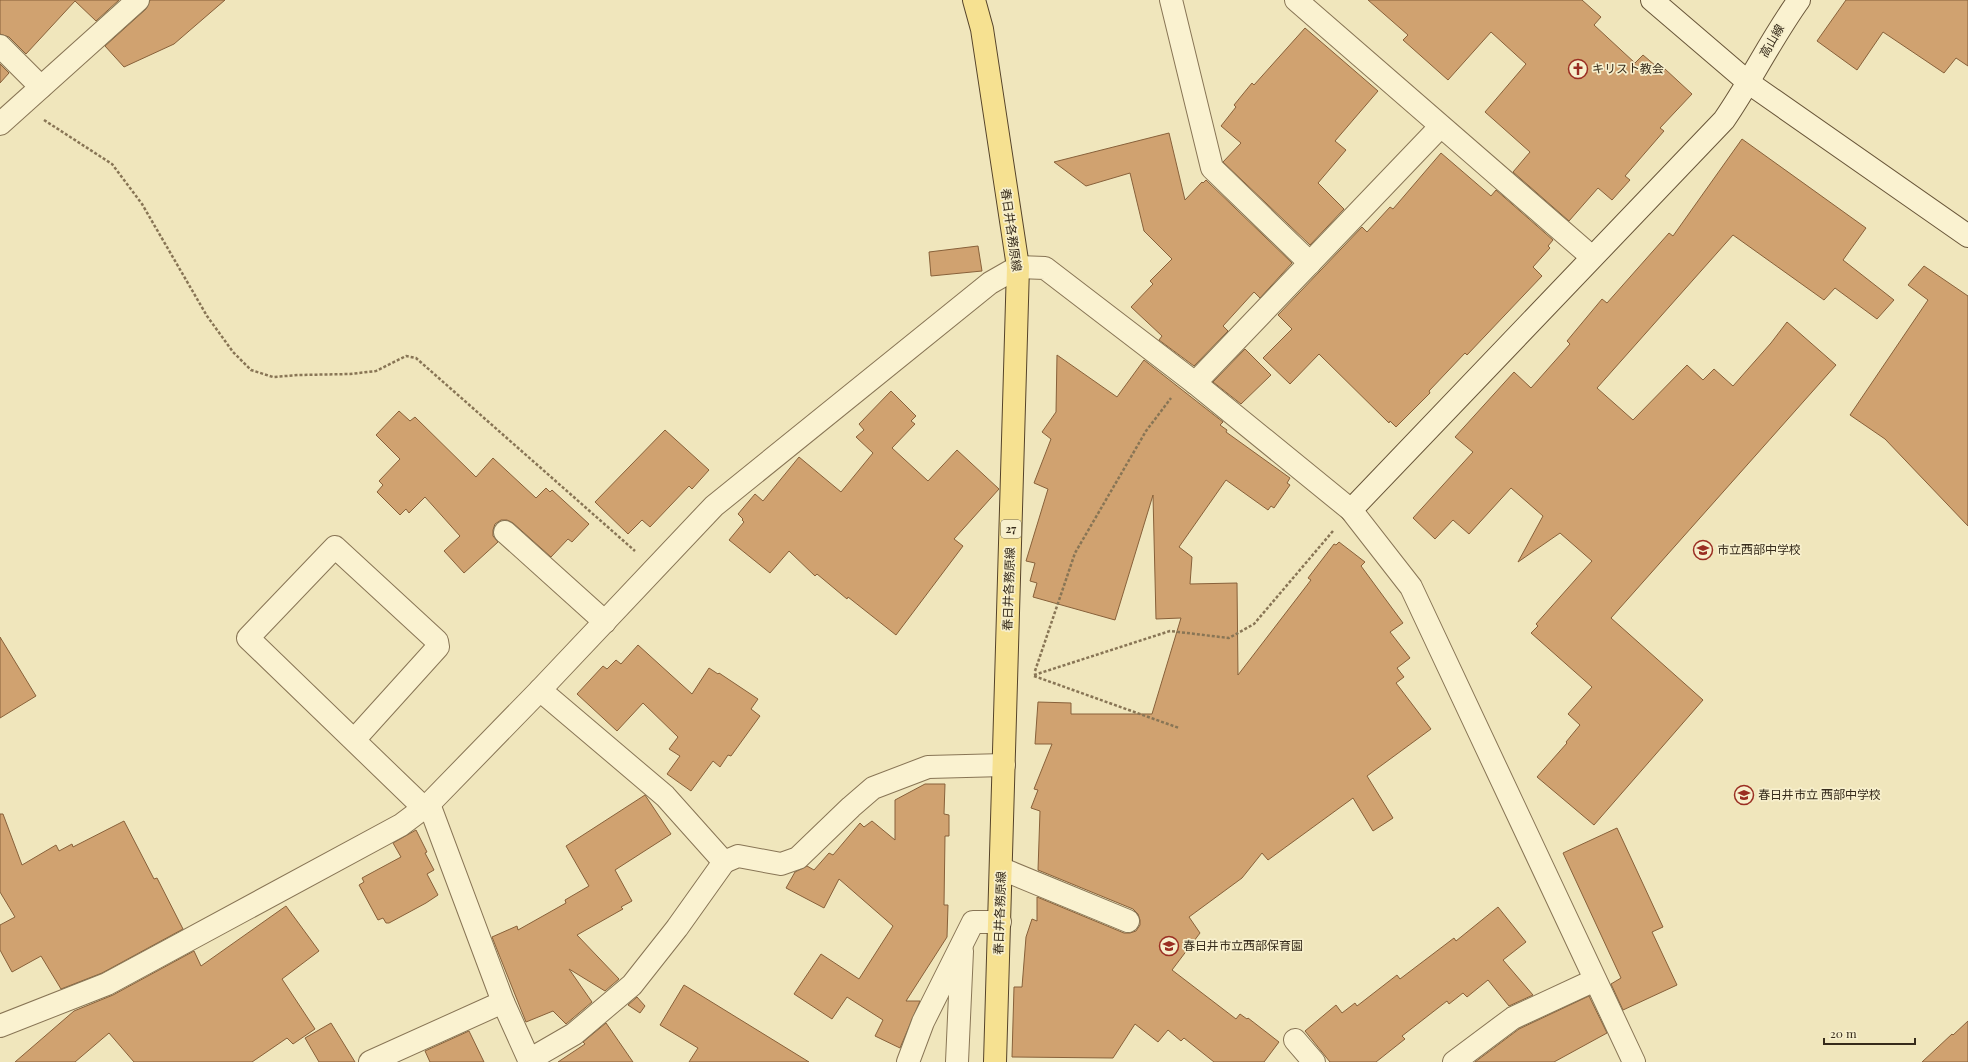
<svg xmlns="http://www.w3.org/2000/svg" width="1968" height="1062" font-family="'Playfair Display','Noto Sans JP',serif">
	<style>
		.building { fill: #d0a270; stroke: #88613a }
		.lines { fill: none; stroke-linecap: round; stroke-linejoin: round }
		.street-casing { stroke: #887555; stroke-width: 24 }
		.secondary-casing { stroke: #695639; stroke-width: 24 }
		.primary-casing { stroke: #55432a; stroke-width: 24 }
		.path { stroke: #887555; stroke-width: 2.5; stroke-dasharray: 3 2; stroke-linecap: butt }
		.street { stroke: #faf2d0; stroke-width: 22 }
		.secondary { stroke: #faf2d0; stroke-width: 22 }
		.primary { stroke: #f6e191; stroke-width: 22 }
		.labels { text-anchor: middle; stroke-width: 3.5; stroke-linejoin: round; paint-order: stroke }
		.shield { fill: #f7efcc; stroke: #706650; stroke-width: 1 }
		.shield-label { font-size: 11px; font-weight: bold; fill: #362b1b }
		.street-label { font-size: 12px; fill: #362b1b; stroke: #f7efcc }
		.poi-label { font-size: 12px; fill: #362b1b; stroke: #f7efcc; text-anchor: start }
	</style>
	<rect width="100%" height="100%" fill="#f0e6bc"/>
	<g class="building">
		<polygon points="0,0 119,0 96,21 75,1 26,54 9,37 0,34"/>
		<polygon points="150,0 225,0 174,44 124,67 105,46 146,9"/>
		<polygon points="1368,0 1582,0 1601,17 1594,25 1635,63 1643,55 1663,72 1665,69 1692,94 1660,128 1664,131 1625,176 1630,180 1612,200 1598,188 1569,221 1513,172 1530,152 1485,112 1526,64 1491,32 1448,80 1403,40 1408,35"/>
		<polygon points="1846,0 1968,0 1968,66 1956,58 1944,73 1883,32 1857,70 1817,41"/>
		<polygon points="1305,28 1378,91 1335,141 1346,150 1318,183 1344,209 1310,245 1223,162 1241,143 1221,126 1236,107 1234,105 1252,83 1254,85"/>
		<polygon points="0,64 9,73 0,83"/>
		<polygon points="1169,133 1185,200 1202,182 1203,183 1206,180 1292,263 1260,298 1254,292 1223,326 1228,331 1194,366 1159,340 1162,336 1131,307 1153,284 1150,281 1172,259 1144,231 1130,173 1086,186 1054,162"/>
		<polygon points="1742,139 1866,228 1843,260 1894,300 1877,319 1835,288 1824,300 1733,235 1597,388 1633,420 1687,365 1703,380 1714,369 1733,386 1771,343 1787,322 1836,365 1611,618 1703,700 1594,825 1537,777 1567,743 1566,742 1580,725 1568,714 1592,687 1531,633 1538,626 1536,624 1592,561 1560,533 1518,562 1543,516 1511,488 1469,534 1453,520 1435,539 1413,518 1473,452 1455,437 1514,372 1531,388 1570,344 1567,341 1602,299 1607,303 1669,233 1673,236"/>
		<polygon points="1441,153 1491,196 1496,190 1553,240 1548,246 1550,248 1533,267 1542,276 1467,355 1465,353 1429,391 1430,393 1396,427 1390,421 1389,423 1319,354 1290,384 1263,358 1292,329 1278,315 1362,227 1367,232 1390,207 1393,209"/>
		<polygon points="978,246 982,271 931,276 929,252"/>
		<polygon points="1924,266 1968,296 1968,526 1885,439 1850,415 1928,300 1908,285"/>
		<polygon points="1245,349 1271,375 1241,404 1213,382"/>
		<polygon points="1057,355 1117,397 1144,360 1223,422 1220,425 1227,430 1226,432 1290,478 1287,483 1290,485 1274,508 1271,506 1268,510 1226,480 1179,547 1192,557 1190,584 1237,583 1238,675 1311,580 1308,578 1334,544 1336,545 1339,542 1365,562 1361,566 1403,623 1390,632 1410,658 1397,668 1404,677 1396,683 1431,729 1367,776 1393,818 1373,831 1353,798 1268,860 1262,853 1242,878 1189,917 1200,933 1172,970 1236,1019 1240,1014 1247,1019 1248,1018 1279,1042 1264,1062 1214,1062 1184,1038 1181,1041 1168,1030 1158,1042 1135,1024 1113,1058 1012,1057 1014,987 1022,987 1026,937 1032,919 1037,921 1037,897 1124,933 1130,933 1136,931 1140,925 1140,920 1138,914 1133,909 1038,870 1040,811 1031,808 1038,790 1034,789 1052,744 1035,744 1038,702 1071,703 1071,714 1152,714 1181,618 1156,619 1153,495 1115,620 1033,597 1037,583 1030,581 1035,563 1026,561 1048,489 1034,483 1051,439 1042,432 1056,412"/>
		<polygon points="891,391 916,416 911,421 915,424 892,448 928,481 957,450 999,489 954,539 963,546 896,635 848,597 847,599 817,574 815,576 789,551 770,573 729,540 744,522 742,520 743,519 738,514 755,494 763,501 799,457 841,492 873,453 856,437 864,430 859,424"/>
		<polygon points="399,411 410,421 415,417 476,477 493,458 536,498 546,488 550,492 552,490 589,524 572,542 568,539 551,557 513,523 507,520 501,520 495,524 493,530 493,536 498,542 464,573 444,551 460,536 425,497 409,513 406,509 400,515 377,492 383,485 379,481 400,459 376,435"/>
		<polygon points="665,430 709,470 692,489 689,486 650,527 642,520 628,534 595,502"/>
		<polygon points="0,637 36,696 0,718"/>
		<polygon points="638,645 692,694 709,668 718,674 719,673 758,699 751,709 760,716 731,756 728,755 720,767 713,761 691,791 667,774 680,756 669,749 678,737 643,703 617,731 577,694 603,666 607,669 616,660 621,664"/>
		<polygon points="925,784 945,784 944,814 949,815 949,836 945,836 944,905 948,905 947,937 906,1001 920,1001 900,1048 875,1036 883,1020 847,997 832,1019 794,994 821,954 859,979 893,926 839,879 824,908 786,888 795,872 807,866 814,870 829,853 833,855 860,823 864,827 872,821 895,840 895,800"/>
		<polygon points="645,795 671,834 615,870 632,901 621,907 623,909 577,935 619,979 605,991 569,969 592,1002 566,1024 553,1011 526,1022 492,937 517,926 518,930 566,903 565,900 589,886 566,846"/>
		<polygon points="0,814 3,814 22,865 56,845 59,851 72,844 73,847 124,821 154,879 157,878 183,929 102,973 61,989 41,956 12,972 0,950 0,925 15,917 0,892"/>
		<polygon points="1617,828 1663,927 1652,932 1677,985 1623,1010 1611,984 1621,978 1563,853"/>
		<polygon points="416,830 427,852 425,853 434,870 427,874 438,895 426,903 389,923 386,923 383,918 378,920 359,885 364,882 362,878 401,857 393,843"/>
		<polygon points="286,906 319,951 282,979 315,1029 293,1044 287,1038 252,1062 134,1062 109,1033 75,1062 15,1062 74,1011 113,995 194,951 201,966"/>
		<polygon points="1498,907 1526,942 1503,960 1533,995 1509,1006 1488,980 1467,997 1463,993 1449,1004 1447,1001 1402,1036 1405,1039 1376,1062 1330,1062 1305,1031 1336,1005 1342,1013 1355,1003 1357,1006 1397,975 1400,979 1454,938 1456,941"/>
		<polygon points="684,985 809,1062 689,1062 698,1048 660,1025"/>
		<polygon points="1589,996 1607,1033 1554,1062 1475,1062 1519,1029"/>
		<polygon points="637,997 645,1006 640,1013 628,1005"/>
		<polygon points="1968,1021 1968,1062 1922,1062 1952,1034 1953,1035"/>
		<polygon points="331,1023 355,1062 319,1062 305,1038"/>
		<polygon points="606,1023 633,1062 558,1062 585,1044 583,1042"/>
		<polygon points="469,1031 484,1062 430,1062 425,1051"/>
	</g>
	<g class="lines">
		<g class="street-casing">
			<g id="street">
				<polyline points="1171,0 1212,168 1310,263"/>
				<polyline points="1296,0 1592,257"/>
				<polyline points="0,46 41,87"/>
				<polyline points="0,124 138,0"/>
				<polyline points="1195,383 1440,127"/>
				<polyline points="505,532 605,622"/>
				<polyline points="540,690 665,796 724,862 738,856 781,864 798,858 851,807 873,788 928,767 1004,765"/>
				<polyline points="354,740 438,647 437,641 335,547 248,638 424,808"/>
				<polyline points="429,804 503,1002 530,1062"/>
				<polyline points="1002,869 1128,921"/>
				<polyline points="0,1026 107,984 401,825 429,804 540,690 714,506 990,283 1018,267 1045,268 1195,383 1351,510 1411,587 1634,1062"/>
				<polyline points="1295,1040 1314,1062"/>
				<polyline points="529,1060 574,1034 632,985 677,928 724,862"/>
				<polyline points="370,1062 503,1002"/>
				<polyline points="908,1062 923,1022 973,922 1000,922"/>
				<polyline points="957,1062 962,951"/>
				<polyline points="1454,1062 1513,1018 1595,980"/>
			</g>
		</g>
		<g class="secondary-casing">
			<g id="secondary">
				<polyline points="1652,0 1749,83 1968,236"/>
				<path d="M1351,510L1724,120C1751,81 1771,39 1799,0"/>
			</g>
		</g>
		<g class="primary-casing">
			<polyline id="primary" points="974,0 982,29 1018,267 995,1062"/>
		</g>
		<g class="path">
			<polyline points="44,120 112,164 142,204 207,316 233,352 251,370 273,377 299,375 350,374 376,371 406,356 416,358 635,551"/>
			<polyline points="1035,671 1075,553 1146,431 1171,398"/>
			<polyline points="1034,675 1170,631 1229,638 1254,624 1333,531"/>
			<polyline points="1034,676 1179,728"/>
		</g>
		<use href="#street" class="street"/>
		<use href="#secondary" class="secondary"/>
		<use href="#primary" class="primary"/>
	</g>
	<defs>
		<g id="church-ring" transform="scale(1)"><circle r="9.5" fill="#f7efcc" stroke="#9a2e22" stroke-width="1.5"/><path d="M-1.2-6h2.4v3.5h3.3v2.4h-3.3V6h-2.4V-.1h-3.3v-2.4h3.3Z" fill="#9a2e22"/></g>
		<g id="school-ring" transform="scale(1)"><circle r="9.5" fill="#f7efcc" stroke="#9a2e22" stroke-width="1.5"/><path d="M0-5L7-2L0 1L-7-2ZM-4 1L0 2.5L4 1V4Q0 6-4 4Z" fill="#9a2e22"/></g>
	</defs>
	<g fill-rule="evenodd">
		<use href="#church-ring" x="1578" y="69"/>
		<use href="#school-ring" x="1703" y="550"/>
		<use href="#school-ring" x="1744" y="795"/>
		<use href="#school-ring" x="1169" y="946"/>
	</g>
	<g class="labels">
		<rect class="shield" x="1001" y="520" width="20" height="18" rx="3"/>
		<g class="shield-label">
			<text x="1011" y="533">27</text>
		</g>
		<g class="street-label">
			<text transform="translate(1772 41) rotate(-60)" y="4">高山線</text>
			<text transform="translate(1011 230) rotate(82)" y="4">春日井各務原線</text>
			<text transform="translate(1009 589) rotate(-88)" y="4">春日井各務原線</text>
			<text transform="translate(1000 913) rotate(-88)" y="4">春日井各務原線</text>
		</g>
		<g class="poi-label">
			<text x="1592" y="73">キリスト教会</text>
			<text x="1717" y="554">市立西部中学校</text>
			<text x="1758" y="799">春日井市立 西部中学校</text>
			<text x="1183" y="950">春日井市立西部保育園</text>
		</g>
	</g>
	<path d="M1824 1038v6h91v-6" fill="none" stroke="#362b1b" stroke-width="2"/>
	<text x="1830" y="1038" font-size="12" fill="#362b1b" stroke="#f7efcc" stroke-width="3" paint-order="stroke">20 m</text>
</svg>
